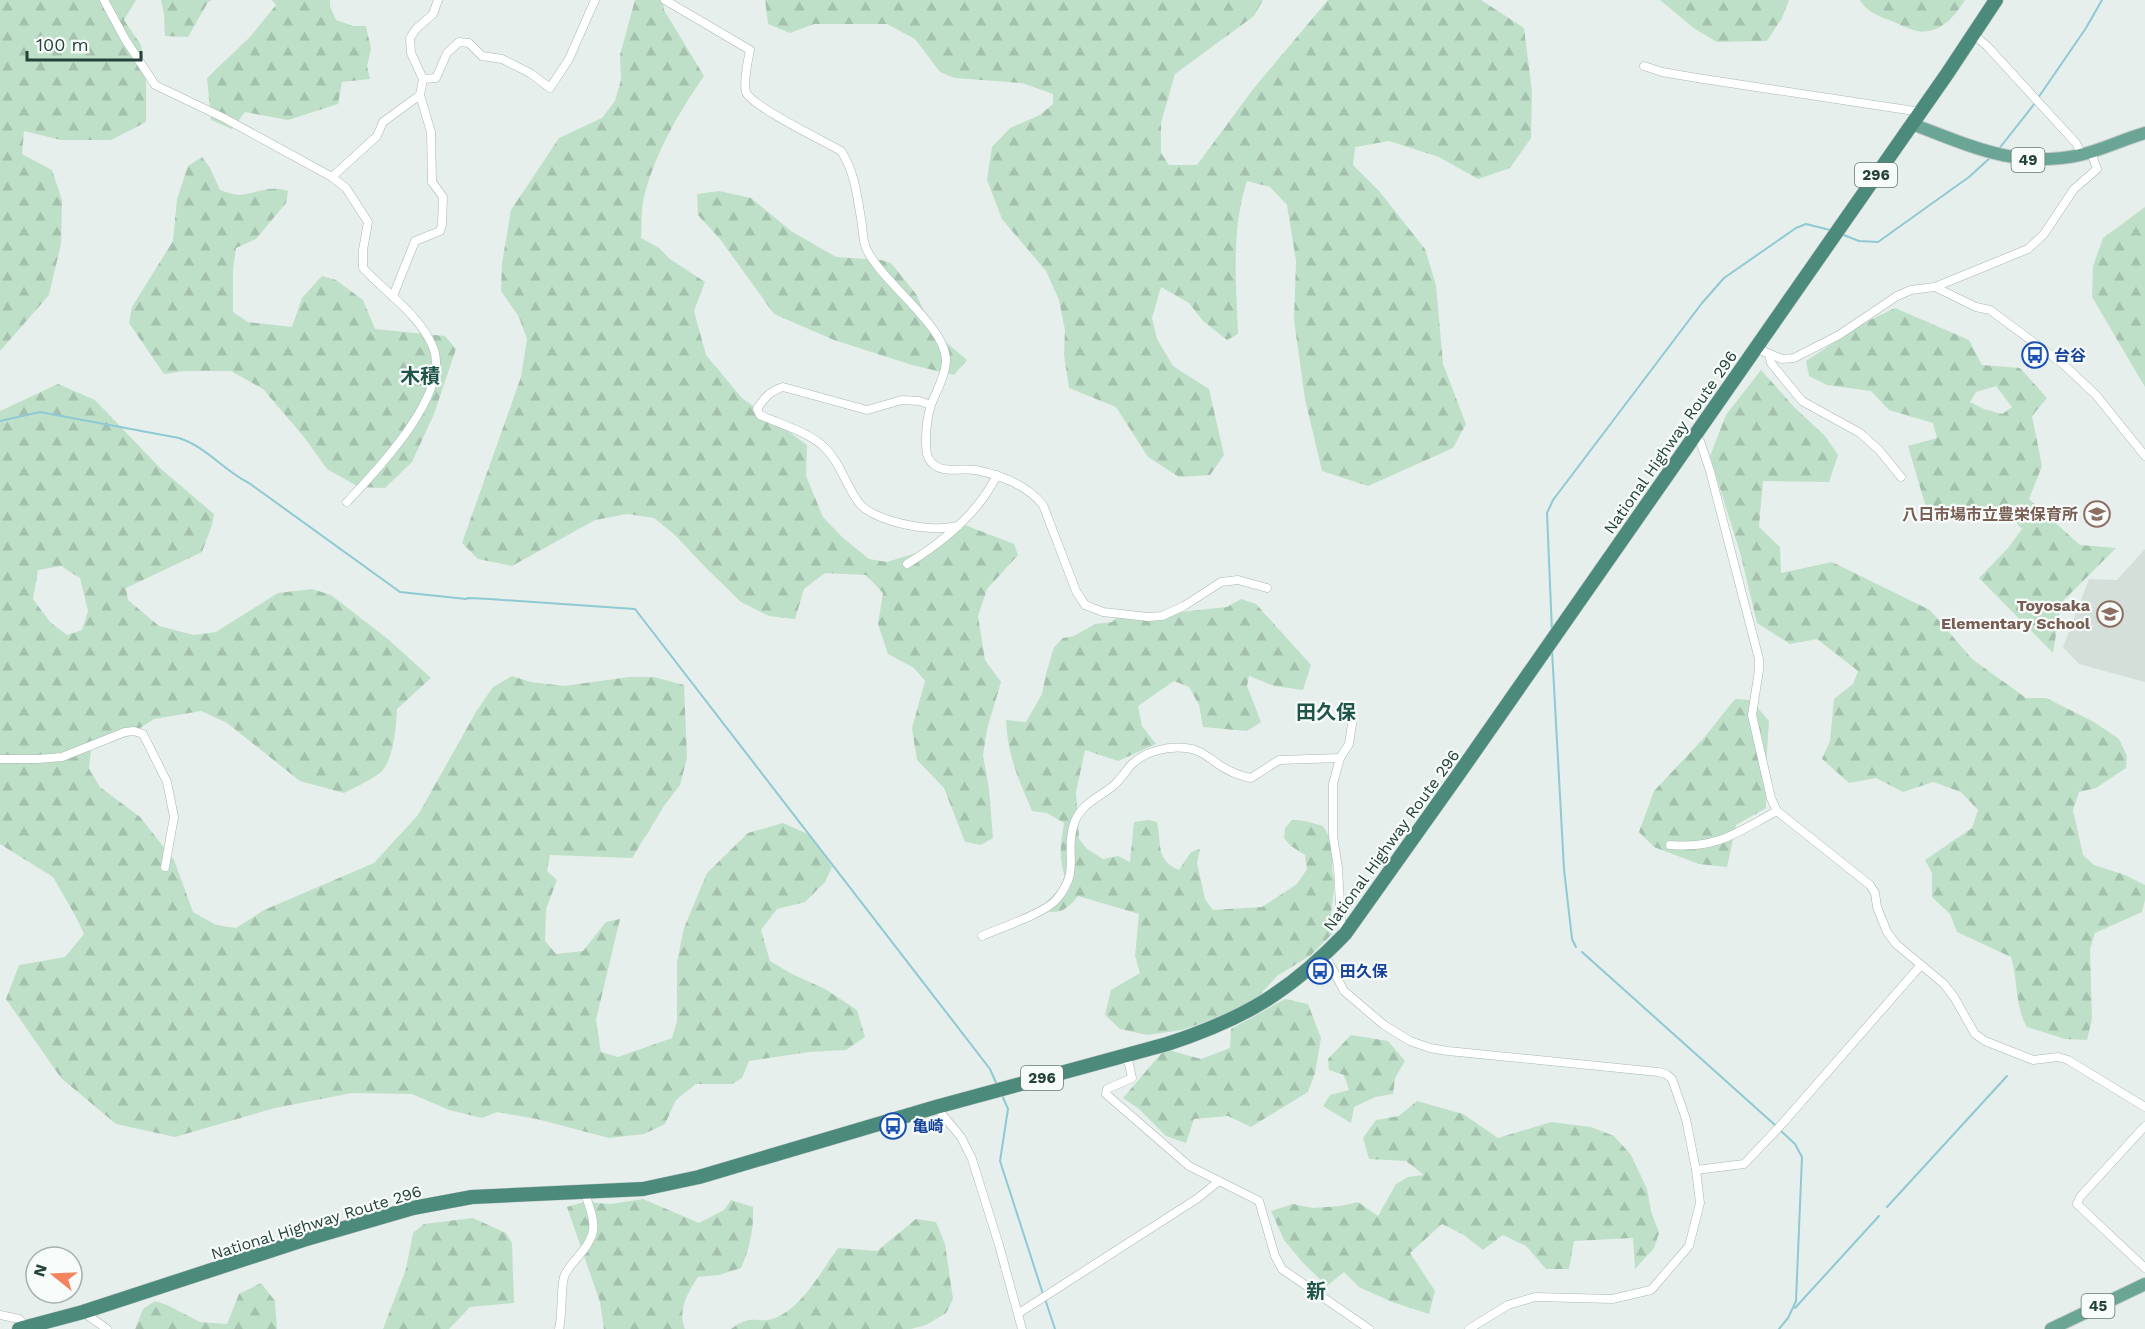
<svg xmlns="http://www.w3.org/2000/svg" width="2145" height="1329" font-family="'Work Sans','Noto Sans JP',sans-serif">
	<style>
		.built { fill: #d4dfda }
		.forest { fill: url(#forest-firs); fill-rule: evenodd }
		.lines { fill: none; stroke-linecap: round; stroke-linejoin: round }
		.stream { stroke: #8ec9d4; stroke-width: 2 }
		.minor-casing { stroke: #a8b8b2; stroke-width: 9 }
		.primary-casing { stroke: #c2cac8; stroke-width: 14 }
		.trunk-casing { stroke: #c2cac8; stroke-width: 15 }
		.minor { stroke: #fff; stroke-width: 8 }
		.primary { stroke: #6aa596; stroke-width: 12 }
		.trunk { stroke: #4c8a7c; stroke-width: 14 }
		.labels { text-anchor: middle; stroke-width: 4.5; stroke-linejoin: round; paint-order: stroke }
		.shield { fill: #f7fbf9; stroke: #637a73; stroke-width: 1.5 }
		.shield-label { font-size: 15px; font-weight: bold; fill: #24423a }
		.transit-label { font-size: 16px; font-weight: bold; fill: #164399; stroke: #f7fbf9; text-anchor: start }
		.street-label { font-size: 16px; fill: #24423a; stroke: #f7fbf9 }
		.education-label { font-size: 16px; font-weight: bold; fill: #785e54; stroke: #f7fbf9; text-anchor: end }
		.quarter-label { font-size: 20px; font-weight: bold; fill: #1f5548; stroke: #f7fbf9 }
	</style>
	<defs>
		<pattern id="forest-firs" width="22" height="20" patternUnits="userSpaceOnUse" patternTransform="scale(1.5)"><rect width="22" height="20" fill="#bfe0c8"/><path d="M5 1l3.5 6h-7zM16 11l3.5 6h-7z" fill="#a4c1ad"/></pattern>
	</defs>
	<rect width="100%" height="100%" fill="#e6efeb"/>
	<polygon class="built" points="2145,549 2145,682 2079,664 2063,647 2089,579 2117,580"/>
	<g class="forest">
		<polygon points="0,0 136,0 124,20 141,45 146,78 146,122 111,140 61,140 24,131 22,154 52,170 62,200 61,244 49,295 0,351"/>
		<polygon points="161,0 212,0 208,2 188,37 165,36 164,14"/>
		<polygon points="272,0 330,0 330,6 336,20 353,26 366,26 371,49 367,66 370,79 342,82 338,104 288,120 245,112 232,129 211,120 207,78 251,36 276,5"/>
		<path d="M635,0H663L664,10L704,76C677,115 654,155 643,201C641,213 642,226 641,238L659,248L670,259L705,282L694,311L706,355L742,398L807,445L806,476L823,517L842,537L869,559L887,562L929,549L965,525L1014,544L1018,555L987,589L978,616L985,660L1001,682L987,729L983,755L989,789L993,838L981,845L965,842L944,788L917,760L912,728L925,681L914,668L888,654L878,624L883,593L866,575L825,573L804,589L795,619L769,616L741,602L705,567L675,535L654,518L627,514L595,520L512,566L478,559L462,543L521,377L527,339L519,317L501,291L502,263L511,210L559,138L602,118L615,101L621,80L620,55Z"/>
		<path d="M765,0H1263L1254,16L1175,74L1161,123V153L1169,165H1197L1254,88L1328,0H1481L1524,28L1532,91L1531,138L1510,168L1478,179L1439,157L1389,141L1355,147L1353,165L1379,191L1425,249L1436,285L1443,364L1466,424L1453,448L1368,486L1322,471L1305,399L1294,320L1296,261L1287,205L1270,187L1247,181C1231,229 1236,284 1238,334L1227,340L1203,321L1189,303L1161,287L1152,318L1157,339L1173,366L1209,389L1224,455L1210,475L1179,477L1148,457L1116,407L1069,388L1064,355L1065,330L1059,300L1046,271L1002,219L987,180L992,147L1010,128L1040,115L1053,104V94L1022,83L955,78L940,72L915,39L887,24H814L790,33L768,24Z"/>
		<polygon points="1660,0 1789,0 1782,18 1767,41 1717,42 1695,29"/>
		<path d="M1860,0H1965C1955,16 1940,35 1917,31C1907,29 1896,22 1886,19C1876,15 1865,10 1860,0Z"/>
		<path d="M202,157L210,168L220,190C226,192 234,195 240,195C257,193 270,185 288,191L286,203L256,239L236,248L233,270V312L248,322L292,327L302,298L322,276L336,280L363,300L375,329L445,336L456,349L434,414L412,462L385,488L359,487L327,469L304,437L263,389L231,371H184L164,374L129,323L132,307L173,241L177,199L188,166Z"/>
		<polygon points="719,191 751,198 791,231 836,257 881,260 891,263 916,294 934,332 967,360 954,375 912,365 834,340 774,314 720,239 698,215 697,194"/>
		<polygon points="2145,207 2145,387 2092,297 2093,266 2103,238"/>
		<path d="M1895,308L1969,340L1982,365L2020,368L2047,398L2032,416L2042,466L2029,499L2080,545L2116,548L2061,603L2053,653L1979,578L2008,548L2022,529L2003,508L1943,521L1927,511L1908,446L1937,438L1933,423L1889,410L1871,391L1827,385L1809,376L1806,361L1862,324ZM1996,386L2012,407L2002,414L1984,409L1970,402L1976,392Z"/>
		<path d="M1761,370L1794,407L1825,436L1838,455L1829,482L1763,481L1759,527L1780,547L1781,573L1832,562L1930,610L1972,659L2026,698H2046L2094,722L2119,739L2127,756L2126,768L2096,788L2079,792L2073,810L2083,855L2094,865L2125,875L2145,885V900L2142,912L2095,933L2090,949L2092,1019L2087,1040L2065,1039L2027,1027C2015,1008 2018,980 2011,957L1957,932L1950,914L1932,897V873L1925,860L1972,828L1978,810L1961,792L1933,782L1903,792L1876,778L1849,783L1822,759L1830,741L1834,699L1853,684L1858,671L1817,639L1790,644L1757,623L1741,556L1710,456L1726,415Z"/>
		<path d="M58,384L95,400L160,468L214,514L212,525L202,552L126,588L128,600L159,626L194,635L216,632L278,593L312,589L331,595L389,640L431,678L397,709C396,727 394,765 377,775C367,782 355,787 344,793L300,781L227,723L201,711L154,719L126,737L97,743L91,750L89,769L100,787L140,817L174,860L193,912L216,925L236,928L264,910L374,863L418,815L476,712L493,687L512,676L531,682L564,686L629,677H654L684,685L687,758L680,785L664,806L632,858L550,855L547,871L557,880L546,909L545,941L556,954L583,951L606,922L620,919L596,1020L601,1052L618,1057L672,1038L677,1021V962L684,928L707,873L748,833L783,823L810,835L832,867L825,882L805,902L777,909L761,930L770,961L792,974L825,989L857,1010L865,1037L846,1050L809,1052L749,1061L742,1078L732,1084H696L676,1100L665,1124L644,1134L609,1138L537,1119L497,1112L482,1118L449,1110L412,1094L352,1093L275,1108L175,1137L116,1124L61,1078L6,999L19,965L65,957L84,934L76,917L53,877L0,844V411ZM61,566L80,578L88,611L82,630L67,635L50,622L33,599L38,570Z"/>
		<path d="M1241,599L1256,604L1311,665L1303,690L1274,686L1249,676L1247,686L1261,722L1247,731L1203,727L1199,705L1189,687L1174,681L1138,706L1142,726L1156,744L1118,761L1085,750L1076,792L1079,839L1087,849L1103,859L1118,856L1130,862L1134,822L1149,820L1157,822C1162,844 1155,860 1179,870L1191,852L1200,849L1197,863L1205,899L1213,910L1262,907L1297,884L1307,869L1305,855L1291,846L1284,838L1285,828L1292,820L1305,821L1323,826L1331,840L1333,856L1332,870L1334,878V890L1331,914L1333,933L1311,955L1277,976L1255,1000L1230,1013L1182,1030L1147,1035L1120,1029L1105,1015L1111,990L1140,973L1135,956L1139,914L1078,896C1070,906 1063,913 1050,912L1047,901L1059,890L1065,876C1058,858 1061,842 1064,823L1047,813L1032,811C1018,778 1008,757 1006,720L1026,722L1042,694L1046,674L1054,647L1063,638L1074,636L1095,624L1112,622L1125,610L1143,616L1227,607Z"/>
		<polygon points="1735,699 1751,700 1769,721 1767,751 1766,808 1736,825 1727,867 1699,864 1654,847 1639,832 1654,791 1703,739"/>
		<polygon points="1285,999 1308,1004 1321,1038 1315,1073 1308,1092 1251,1127 1228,1116 1194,1119 1186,1143 1166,1136 1139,1109 1123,1098 1165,1049 1201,1059 1230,1048 1231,1029"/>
		<polygon points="1351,1035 1388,1041 1405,1061 1395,1078 1393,1094 1375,1097 1354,1107 1351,1123 1323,1106 1330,1095 1349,1090 1344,1075 1329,1070 1328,1059"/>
		<polygon points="1417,1101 1463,1114 1498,1138 1551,1122 1591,1127 1614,1136 1631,1155 1647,1189 1651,1211 1659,1233 1654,1248 1635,1269 1633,1238 1574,1241 1569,1269 1546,1269 1526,1246 1503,1235 1483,1250 1464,1235 1442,1224 1410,1253 1435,1291 1429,1314 1392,1302 1359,1287 1344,1272 1327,1286 1303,1263 1284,1240 1271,1211 1293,1204 1313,1208 1341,1206 1358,1202 1378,1216 1396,1184 1408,1177 1424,1175 1406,1161 1369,1159 1363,1138 1376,1120 1399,1116"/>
		<path d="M643,1199L699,1223L724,1210L731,1200L753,1207C754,1228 750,1248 741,1268L719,1275L698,1277C688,1292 677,1311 685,1329H604L600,1302L567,1207L584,1202L611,1204Z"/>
		<polygon points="473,1218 506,1233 512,1243 514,1303 470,1307 449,1329 383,1329 406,1269 413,1233 424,1224"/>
		<path d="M916,1219L936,1222L945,1244L953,1299L946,1313L926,1325L911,1329H731C753,1312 757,1325 775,1318C802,1308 822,1270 838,1248L877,1251Z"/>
		<polygon points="261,1283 275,1301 277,1329 135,1329 143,1309 155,1301 167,1305 200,1322 227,1324 239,1294"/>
	</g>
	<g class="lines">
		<g class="stream">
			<polyline points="2038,98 2086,28 2102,0"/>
			<polyline points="1998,150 2035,103"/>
			<polyline points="1841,234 1859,241 1878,242 1969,177 1992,156"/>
			<path d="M0,421L40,412L179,438C207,447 224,471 249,483L400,592L466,599L468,598L490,599L635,609L990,1069L997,1085"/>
			<polyline points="1552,632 1547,513 1553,500 1702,303 1724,278 1796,228 1806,224 1830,230"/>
			<polyline points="1552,650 1564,869 1572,939 1576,947"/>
			<polyline points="1582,952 1775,1125"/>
			<polyline points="1002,1095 1008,1109 1000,1161 1043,1294"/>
			<polyline points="1887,1207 2007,1076"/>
			<polyline points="1045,1299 1055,1329"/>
			<polyline points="1795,1308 1879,1216"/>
			<polyline points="1779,1329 1788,1318 1796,1301 1802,1157 1795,1144 1780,1130"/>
		</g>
		<g class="minor-casing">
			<g id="minor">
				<path d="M104,0L125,39L155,85L224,118L332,177L346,188L368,222L363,250V268C386,293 419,314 433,347C452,393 376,471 347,502"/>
				<path d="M665,0L750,50C748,60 743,83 746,92C751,106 824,141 841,151C855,171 858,201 862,225C863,232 863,241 866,248C880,281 948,327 946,362C945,378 936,391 931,405C927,417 926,429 926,441C926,446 926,455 929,459C939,476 961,467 976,470C1000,475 1027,485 1043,505L1076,591L1085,605L1103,612L1148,617L1162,616L1184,606L1221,582L1238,580L1267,588"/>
				<polyline points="1974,35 1987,46 2076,143 2082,155"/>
				<polyline points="1644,66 1662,72 1697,78 1921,112"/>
				<polyline points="423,79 436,78 447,53 459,42 469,43 482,56 502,59 530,73 550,88 569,59 595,0"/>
				<polyline points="332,177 377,136 383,122 420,95 423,79 411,53 410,38 416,29 433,14 438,0"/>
				<polyline points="1935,287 1976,307 1990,310 2063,364 2096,395 2145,456"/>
				<polyline points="393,296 415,241 440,231 442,225 443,197 432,182 431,132 420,95"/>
				<polyline points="1755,348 1782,359 1794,358 1839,335 1897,296 1911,290 1935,287 2028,249 2044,234 2074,189 2097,169 2091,152"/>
				<polyline points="1769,354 1771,363 1802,401 1860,433 1879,450 1901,477"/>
				<path d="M931,405L919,401L902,400L867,410L783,387C770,391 764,398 757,409L760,415C780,424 805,431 822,445C840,461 845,484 859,503C872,519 911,527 931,528C940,529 950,527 958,526"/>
				<polyline points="1693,436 1700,441 1710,471 1759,659 1759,670 1752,715 1771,798 1777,811 1870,885 1875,893 1877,907 1887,932 1896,944 1944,984 1954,997 1975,1034 1985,1041 2033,1060 2058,1057 2068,1060 2145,1107"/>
				<path d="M907,564C943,542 978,514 997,475"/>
				<polyline points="0,759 38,759 62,757 125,732 134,731 143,734 167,782 174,817 165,867"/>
				<path d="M1670,845C1718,849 1737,832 1777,811"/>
				<polyline points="1345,934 1341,921 1338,868 1333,836 1333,784 1340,758 1349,744 1352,724"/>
				<path d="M982,936C1000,928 1045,913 1056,900C1081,871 1065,856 1073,827C1079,804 1097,799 1113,786C1120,780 1125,772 1131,765C1145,751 1168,746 1186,748C1199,749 1208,757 1218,764C1228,771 1240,776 1251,778L1279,760L1340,758"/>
				<polyline points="1325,955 1344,991 1384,1025 1410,1041 1430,1048 1448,1051 1658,1072 1666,1074 1672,1079 1686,1119 1696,1170 1700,1203 1689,1246 1651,1290 1612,1299 1535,1297 1508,1305 1469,1329"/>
				<polyline points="1123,1056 1129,1064 1132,1078 1107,1089 1106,1094 1189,1166 1259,1201 1275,1256 1282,1269 1369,1329"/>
				<polyline points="936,1107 961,1137 972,1159 999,1245 1022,1329"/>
				<polyline points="2145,1126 2080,1197 2077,1204 2145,1268"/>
				<polyline points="1696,1170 1744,1164 1782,1124 1921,965"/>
				<polyline points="83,1312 107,1329"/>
				<polyline points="1019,1313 1198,1198 1219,1181"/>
				<polyline points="0,1315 19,1319 26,1327"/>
				<path d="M559,1329C563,1312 560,1294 564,1277C566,1270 572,1264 577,1258C600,1232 595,1224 585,1193"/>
			</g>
		</g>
		<g class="primary-casing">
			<g id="primary">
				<path d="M1912,124C1971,146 2016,169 2080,155C2102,150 2124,139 2145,133"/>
				<polyline points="2051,1329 2145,1284"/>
			</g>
		</g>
		<g class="trunk-casing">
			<path id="trunk" d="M19,1329L83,1312L303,1240L413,1208L472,1197L643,1189L699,1177L936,1107L1167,1044C1244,1019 1289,992 1345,934L1458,775L1947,74L1996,0"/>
		</g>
		<use href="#minor" class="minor"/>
		<use href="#primary" class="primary"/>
		<use href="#trunk" class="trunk"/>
	</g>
	<defs>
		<g id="bus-ring" transform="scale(1.35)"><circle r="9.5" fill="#f7fbf9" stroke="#1a4fb4" stroke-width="1.5"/><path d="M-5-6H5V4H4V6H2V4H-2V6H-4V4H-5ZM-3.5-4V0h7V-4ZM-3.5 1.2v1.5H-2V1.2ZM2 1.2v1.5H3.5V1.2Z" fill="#1a4fb4"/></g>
		<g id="school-ring" transform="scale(1.35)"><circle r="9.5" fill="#f7fbf9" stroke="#8d6e63" stroke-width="1.5"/><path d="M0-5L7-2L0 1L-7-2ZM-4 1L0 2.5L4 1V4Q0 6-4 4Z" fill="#8d6e63"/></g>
	</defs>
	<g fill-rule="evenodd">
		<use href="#bus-ring" x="2035" y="355"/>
		<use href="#school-ring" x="2097" y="514"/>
		<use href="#school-ring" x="2110" y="614"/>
		<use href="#bus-ring" x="1320" y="971"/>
		<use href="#bus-ring" x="893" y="1126"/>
	</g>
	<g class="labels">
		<g class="shield">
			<rect x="2011.5" y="148" width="33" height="24" rx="4.5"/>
			<rect x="1855" y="163" width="42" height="24" rx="4.5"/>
			<rect x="1021" y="1066" width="42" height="24" rx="4.5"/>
			<rect x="2081.5" y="1294" width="33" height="24" rx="4.5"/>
		</g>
		<g class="shield-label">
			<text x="2028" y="165">49</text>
			<text x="1876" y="180">296</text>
			<text x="1042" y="1083">296</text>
			<text x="2098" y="1311">45</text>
		</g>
		<g class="transit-label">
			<text x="2054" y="361">台谷</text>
			<text x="1340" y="977">田久保</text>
			<text x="912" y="1132">亀崎</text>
		</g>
		<g class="street-label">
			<text transform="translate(1670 442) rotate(-55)" y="6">National Highway Route 296</text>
			<text transform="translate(1391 840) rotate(-54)" y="6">National Highway Route 296</text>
			<text transform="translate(316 1222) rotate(-17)" y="6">National Highway Route 296</text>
		</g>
		<g class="education-label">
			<text x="2078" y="520">八日市場市立豊栄保育所</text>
			<text x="2090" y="611">Toyosaka<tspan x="2090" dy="18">Elementary School</tspan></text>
		</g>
		<g class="quarter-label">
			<text x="420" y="383">木積</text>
			<text x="1326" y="719">田久保</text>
			<text x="1316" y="1298">新</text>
		</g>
	</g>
	<g transform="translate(54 1275) rotate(288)"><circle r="28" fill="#f7fbf9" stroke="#a3b1ad" stroke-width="1.5"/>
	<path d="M0-4.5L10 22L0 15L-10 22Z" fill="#f4845f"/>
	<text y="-9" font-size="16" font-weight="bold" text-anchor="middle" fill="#24423a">N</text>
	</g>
	<path d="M27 51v9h114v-9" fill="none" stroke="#24423a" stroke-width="3"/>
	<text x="36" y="51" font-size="18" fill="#24423a" stroke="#f7fbf9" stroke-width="4.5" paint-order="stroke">100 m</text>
</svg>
